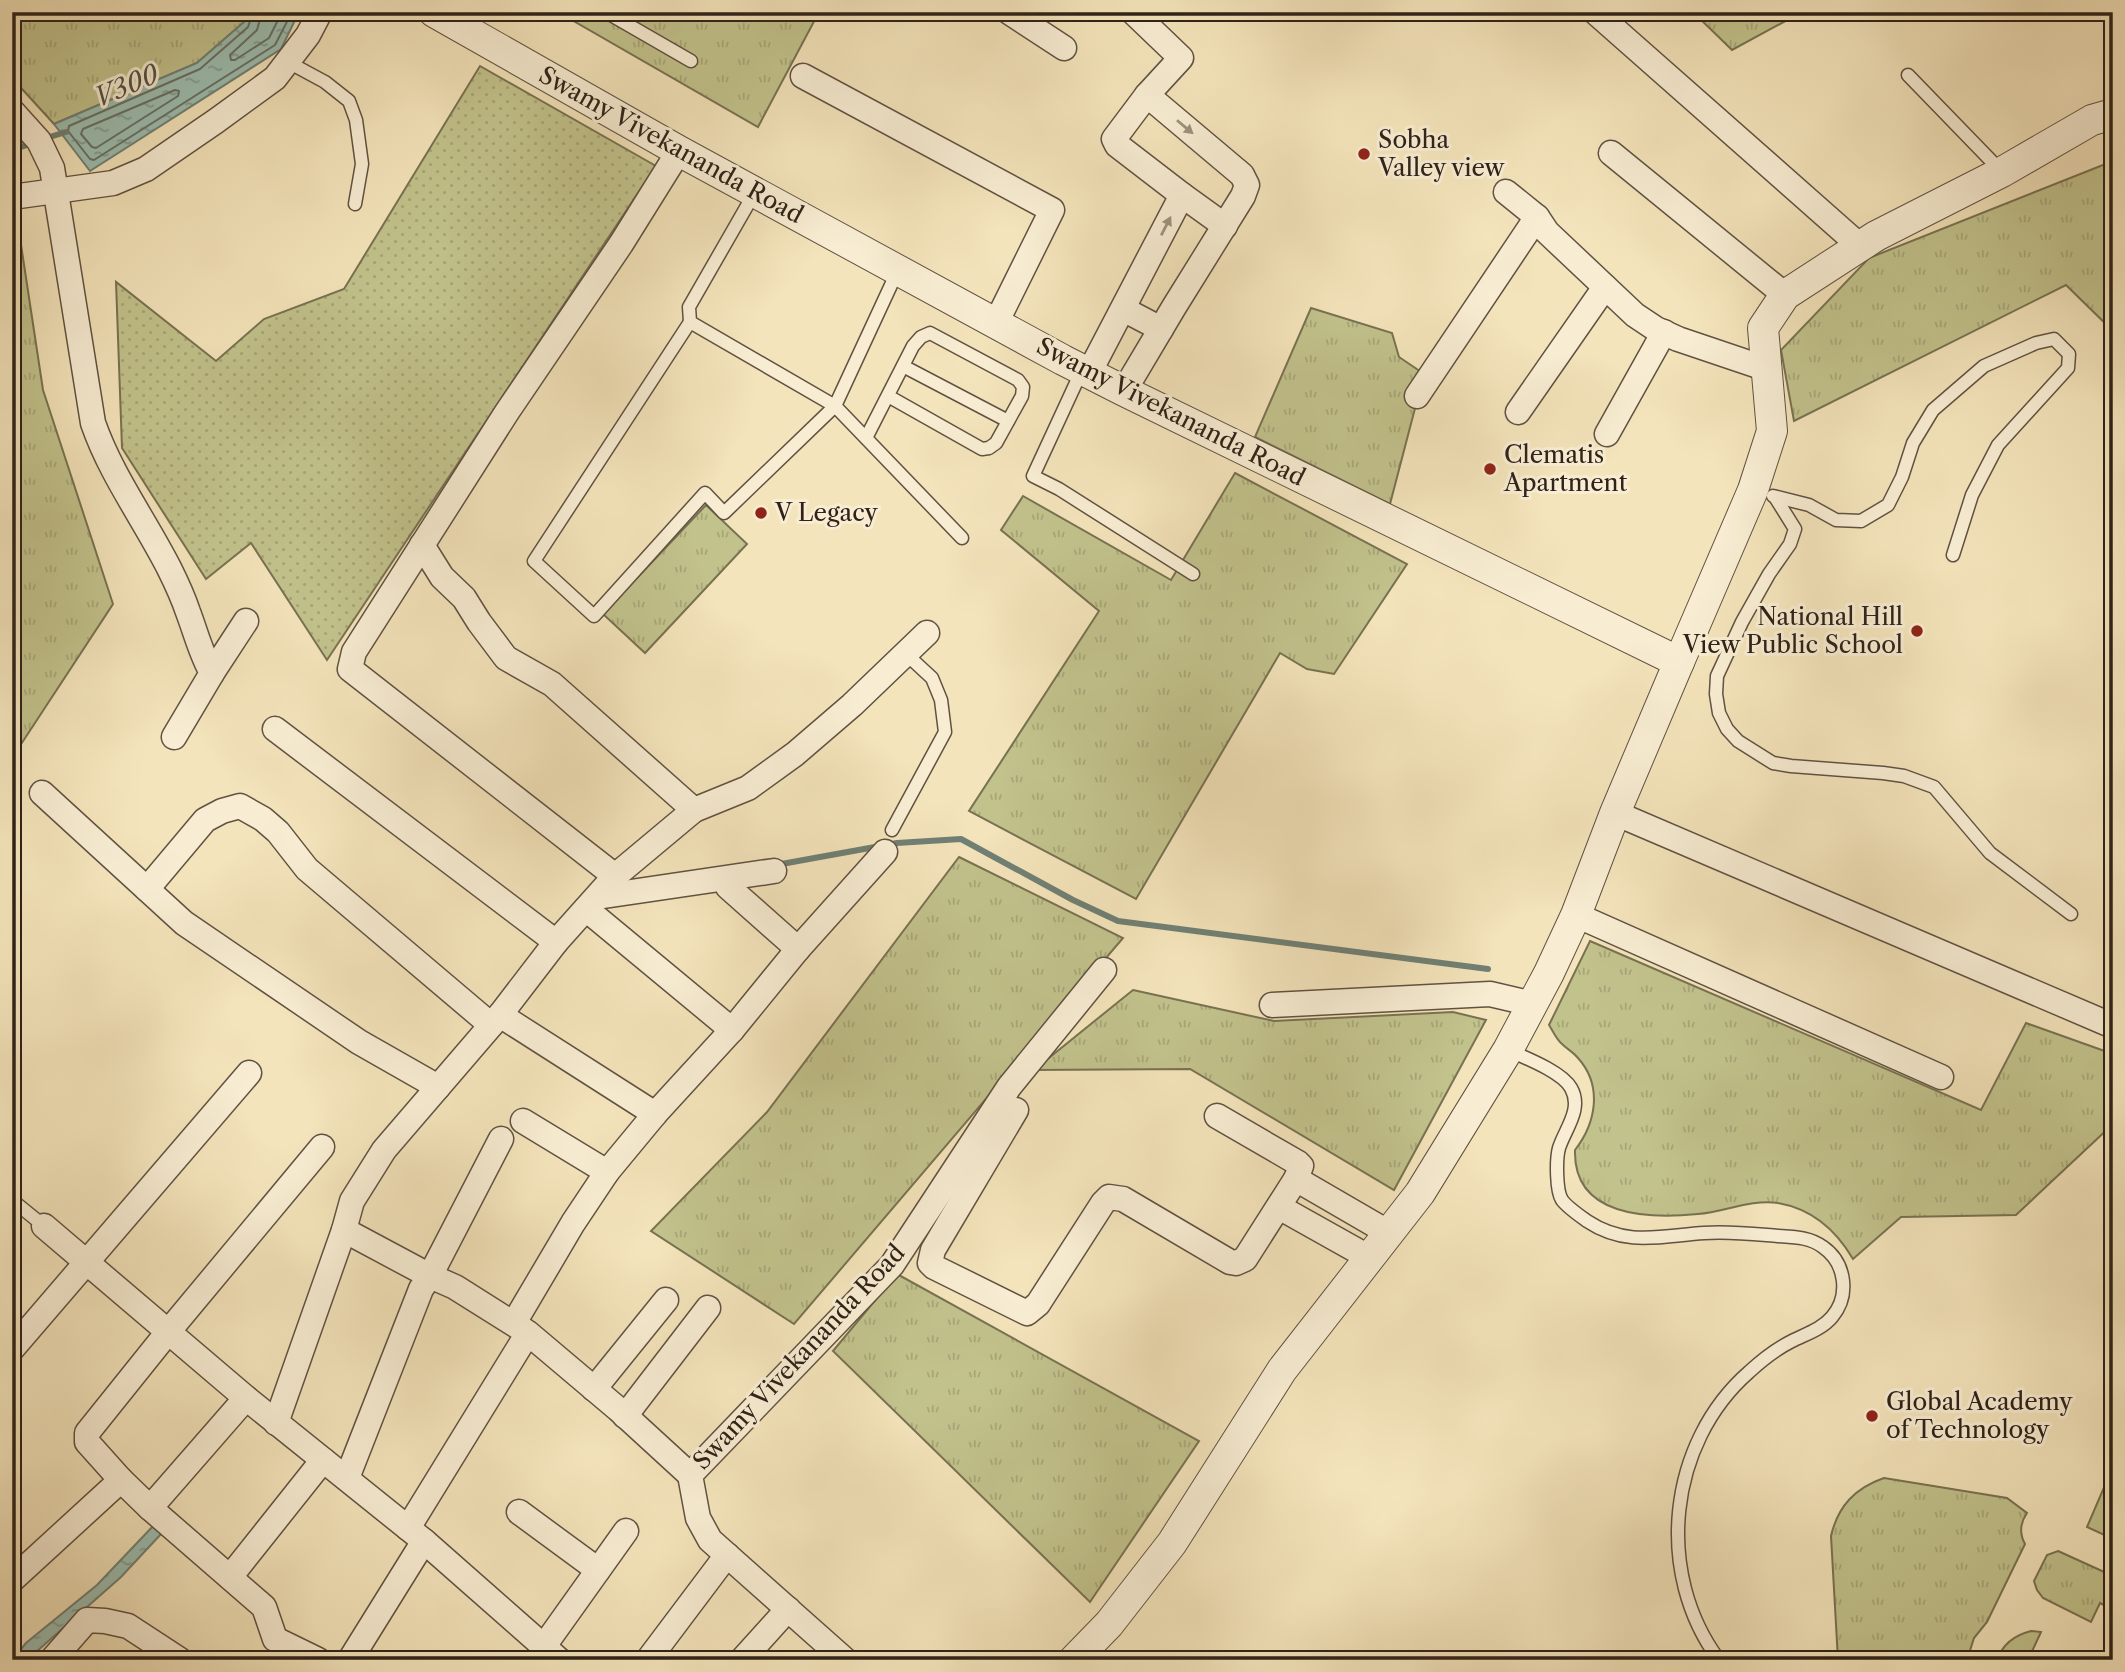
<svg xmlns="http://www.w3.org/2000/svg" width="2125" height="1672" font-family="'Libre Caslon Text',serif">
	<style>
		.grass { fill: url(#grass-tufts); stroke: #787252; stroke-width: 2 }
		.park { fill: url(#park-dots); stroke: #787252; stroke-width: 2 }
		.garden { fill: #c2c28c; stroke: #787252; stroke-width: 2 }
		.water { fill: url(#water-ripples); stroke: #708074; stroke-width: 2 }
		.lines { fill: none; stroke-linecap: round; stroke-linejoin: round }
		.shore { stroke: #657065; stroke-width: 2 }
		.stream { stroke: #708074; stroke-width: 6 }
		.service-casing { stroke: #605242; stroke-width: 15 }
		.minor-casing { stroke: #605242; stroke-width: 27 }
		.tertiary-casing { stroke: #605242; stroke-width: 32 }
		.service { stroke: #f8edd3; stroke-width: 12 }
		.minor { stroke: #f8edd3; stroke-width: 24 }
		.tertiary { stroke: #f8edd3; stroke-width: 30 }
		.oneway { fill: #9d927f }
		.poi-dot { fill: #8f2418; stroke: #f8edd3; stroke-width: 2.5 }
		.labels { text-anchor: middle; stroke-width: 6; stroke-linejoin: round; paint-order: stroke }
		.poi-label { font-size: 24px; fill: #2e2219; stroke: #f8edd3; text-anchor: start }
		.street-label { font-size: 24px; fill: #2e2219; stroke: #f8edd3 }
		.water-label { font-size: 26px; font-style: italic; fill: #4f5147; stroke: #f8edd3 }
	</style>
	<defs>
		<pattern id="grass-tufts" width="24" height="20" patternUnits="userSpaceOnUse" patternTransform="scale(1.75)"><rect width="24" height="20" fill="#c2c28c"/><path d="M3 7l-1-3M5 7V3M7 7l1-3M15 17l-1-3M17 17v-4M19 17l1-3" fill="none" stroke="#a7a678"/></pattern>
		<pattern id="park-dots" width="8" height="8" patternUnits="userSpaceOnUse" patternTransform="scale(1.75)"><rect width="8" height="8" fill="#c2c28c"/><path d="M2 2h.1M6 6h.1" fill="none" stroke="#a7a678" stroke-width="1.8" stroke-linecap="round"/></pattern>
		<pattern id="water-ripples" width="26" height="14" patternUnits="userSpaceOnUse" patternTransform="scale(1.75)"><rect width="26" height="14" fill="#9cbeb1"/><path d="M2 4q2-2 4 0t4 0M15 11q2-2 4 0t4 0" fill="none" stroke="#809a8f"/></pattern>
	</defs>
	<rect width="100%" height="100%" fill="#f4e4bb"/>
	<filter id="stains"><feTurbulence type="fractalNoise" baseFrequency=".00286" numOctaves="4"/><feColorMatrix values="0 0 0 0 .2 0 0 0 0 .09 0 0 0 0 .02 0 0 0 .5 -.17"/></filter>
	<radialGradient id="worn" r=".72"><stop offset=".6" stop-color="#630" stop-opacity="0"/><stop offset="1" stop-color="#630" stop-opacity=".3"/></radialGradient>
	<g class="grass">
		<polygon points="12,12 247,12 244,22 197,63 54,124 12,78"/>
		<polygon points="558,12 819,12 758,127"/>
		<polygon points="1693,12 1802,12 1732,50"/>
		<polygon points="2113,161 2113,331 2066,285 1794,421 1781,350 1869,258"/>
		<polygon points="12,204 15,205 43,390 113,604 12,758"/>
		<polygon points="1311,308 1392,333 1399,357 1424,374 1390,504 1255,437"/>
		<polygon points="1235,473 1407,564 1334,674 1307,669 1280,653 1136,899 969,811 1099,611 1001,530 1023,496 1171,580"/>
		<polygon points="706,505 747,544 645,653 603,614"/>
		<polygon points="959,857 1123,938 794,1324 651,1231 767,1112"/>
		<path d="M1590,941L1981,1110L2026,1023L2113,1054V1124L2016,1215L1901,1217L1853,1259C1836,1230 1812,1209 1778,1203C1750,1199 1725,1212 1698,1214C1648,1219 1573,1217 1575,1150C1596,1123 1603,1086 1578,1058C1573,1052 1567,1049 1562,1044C1556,1039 1553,1031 1549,1025Z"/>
		<polygon points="1133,990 1274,1021 1453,1012 1486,1020 1394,1190 1190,1069 1034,1070"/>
		<polygon points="897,1274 1199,1441 1090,1602 833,1351"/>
		<path d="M1884,1478L2007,1498L2027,1513C2020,1523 2019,1533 2025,1544L1987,1622L1974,1638L1967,1660H1838L1831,1536C1838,1506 1855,1488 1884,1478Z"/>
		<polygon points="2105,1485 2113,1488 2113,1539 2087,1527"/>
		<polygon points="2058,1551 2113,1576 2113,1610 2100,1603 2091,1622 2043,1598 2037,1590 2034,1581 2047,1555"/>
	</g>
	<polygon class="park" points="480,66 656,166 327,660 251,543 206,579 122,448 116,282 216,361 264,319 344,289"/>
	<path class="garden" d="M2031,1631L2041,1632L2028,1660H1997C2003,1643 2015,1635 2031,1631Z"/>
	<g class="water">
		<polygon points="247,12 299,12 281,49 90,171 54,124 197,63 244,22"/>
		<polygon points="154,1525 162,1533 121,1577 27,1660 12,1660 26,1643 97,1585"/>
	</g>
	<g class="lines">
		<g class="shore">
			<polyline points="253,12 248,27 200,69 69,126 68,131 90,159 94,160 275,45 292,12"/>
			<polyline points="262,12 257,30 230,55 231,60 235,60 269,38 282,12"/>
			<polygon points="175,90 179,91 178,96 96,148 92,147 81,134 83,129"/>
		</g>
		<g class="stream">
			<polyline points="43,139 66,132"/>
			<polyline points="12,147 21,147 33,143"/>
			<polyline points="776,865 897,843 961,839 1073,900 1118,921 1488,969"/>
		</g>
		<g class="service-casing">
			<g id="service">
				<polyline points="606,12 691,61"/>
				<polyline points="288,62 325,82 349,101 356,120 362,164 355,204"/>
				<polyline points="1908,75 2002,172"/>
				<polyline points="755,192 689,307 690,322 835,406 898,270"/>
				<polyline points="690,322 534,561 594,616 705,493 724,513 835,406 962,538"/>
				<polyline points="903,366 1008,421"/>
				<polyline points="1082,370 1033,476 1059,489 1193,574"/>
				<polyline points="866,438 913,346 921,337 930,333 1018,380 1023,387 1022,396 996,443 989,448 982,449 888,396"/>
				<polyline points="1773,496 1809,505 1836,520 1861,521 1888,505 1902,477 1913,443 1933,410 1984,366 2036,343 2054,339 2069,354 2068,368 1998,445 1972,495 1953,555"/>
				<polyline points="1775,497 1795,529 1790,544 1769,574 1742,622 1717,676 1716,694 1719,713 1727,729 1738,741 1773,763 1791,766 1883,773 1904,776 1934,787 1990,853 2071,914"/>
				<polyline points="892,830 945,732 941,700 932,678 905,653"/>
				<path d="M1508,1050C1526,1058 1562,1072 1571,1088C1583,1109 1565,1129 1559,1148C1556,1159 1556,1191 1562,1200C1567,1207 1580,1216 1587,1221C1626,1247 1661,1236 1704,1233C1729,1231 1754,1234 1778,1236C1794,1237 1810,1237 1823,1247C1846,1263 1850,1296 1832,1317C1822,1329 1806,1334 1792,1341C1776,1349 1762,1360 1749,1372C1668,1443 1654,1573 1719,1660"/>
				<polyline points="12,1200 44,1226"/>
			</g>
		</g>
		<g class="minor-casing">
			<g id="minor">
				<polyline points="1009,12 1064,48"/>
				<polyline points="1133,12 1181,58 1147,95"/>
				<polyline points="1595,12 1860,246"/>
				<polyline points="803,76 1052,210 996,323"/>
				<path d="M12,111L39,141L52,168L93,423C111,475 144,519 169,568C176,582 183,597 188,612C196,633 201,654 212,673L174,737"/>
				<polyline points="1611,153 1785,295"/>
				<polyline points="1506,192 1537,217"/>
				<polyline points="1182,195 1225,226"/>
				<polyline points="12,197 113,183 146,169 216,121 275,78 308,35 320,12"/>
				<polyline points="1123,309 1161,329"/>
				<polyline points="1089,373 1182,195 1117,145 1114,139 1147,95 1242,175 1247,185 1243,196 1174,307 1124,391"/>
				<polyline points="1417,396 1537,217 1547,232 1635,315 1656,329 1678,339 1767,369"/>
				<polyline points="1518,412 1605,287"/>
				<polyline points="1607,434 1664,332"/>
				<polyline points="422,545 442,577 464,598 479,622 506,658 552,684 694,810"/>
				<polyline points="212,673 246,621"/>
				<polyline points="275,729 556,942"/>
				<polyline points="42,793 184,923 359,1042 438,1087"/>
				<polyline points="1615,813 2113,1026"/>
				<polyline points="615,876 350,669 354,652 507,412 621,244 679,151"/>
				<polyline points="728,887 798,949"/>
				<polyline points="147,889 205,820 222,811 240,806 263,819 278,832 307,869 491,1025"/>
				<polyline points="597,897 774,871"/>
				<polyline points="586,909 732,1030"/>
				<polyline points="1576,915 1941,1077"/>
				<polyline points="1272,1005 1490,994 1533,1004"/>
				<polyline points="500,1015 655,1114"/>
				<polyline points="1016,1110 933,1250 930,1263 934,1267 1027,1313 1038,1304 1103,1203 1109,1197 1123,1199 1230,1262 1236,1263 1245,1259 1296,1179 1301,1166 1298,1163 1217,1116"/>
				<polyline points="523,1121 607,1172"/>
				<polyline points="1296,1179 1389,1233"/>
				<polyline points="1279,1207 1370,1258"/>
				<polyline points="44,1226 246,1398 424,1541 559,1660"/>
				<polyline points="344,1230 430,1276 501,1139"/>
				<polyline points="514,1323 573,1223 607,1172 655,1114 732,1030 798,949 885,852"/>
				<polyline points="12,1349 249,1073"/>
				<polyline points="594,1389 666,1300"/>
				<polyline points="625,1416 708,1308"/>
				<polyline points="276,1423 344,1230 352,1201 384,1150 500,1015 556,942 615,876 694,810 748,788 795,754 852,705 927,633"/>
				<polyline points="347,1478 421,1289 430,1276 455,1287 525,1331"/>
				<polyline points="121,1480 87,1442 87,1433 168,1332 322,1147"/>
				<polyline points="150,1508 264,1607 275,1639 318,1660"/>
				<polyline points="519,1512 598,1570"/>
				<polyline points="408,1528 528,1333 618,1409 690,1475"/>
				<polyline points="230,1577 323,1460"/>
				<polyline points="12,1580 121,1480 150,1508 246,1398"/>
				<polyline points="544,1646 626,1531"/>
				<polyline points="52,1660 87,1620 105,1621 128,1626 180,1660"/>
				<polyline points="350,1660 424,1541"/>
				<polyline points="648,1660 727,1555"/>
				<polyline points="742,1660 788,1609"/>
				<polyline points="845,1660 710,1540 698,1518 690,1475 892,1265 1009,1087 1104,970"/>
			</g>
		</g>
		<g class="tertiary-casing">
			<g id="tertiary">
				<polyline points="434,12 679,151 1063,360 1124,391 1679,662 1615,813 1576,915 1549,973 1508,1050 1420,1193 1282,1370 1172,1543 1109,1624 1074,1660"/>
				<polyline points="1679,662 1753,490 1772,431 1763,328 1785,295 1876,236 2002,172 2092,120 2113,114"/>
			</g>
		</g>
		<use href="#service" class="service"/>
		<use href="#minor" class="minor"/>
		<use href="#tertiary" class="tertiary"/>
	</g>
	<defs><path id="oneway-solid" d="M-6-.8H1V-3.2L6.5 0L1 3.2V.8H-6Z" transform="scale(1.75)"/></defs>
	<g class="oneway">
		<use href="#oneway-solid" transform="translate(1185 127) rotate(40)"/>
		<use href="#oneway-solid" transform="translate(1166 226) rotate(-63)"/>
	</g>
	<g class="poi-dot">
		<circle cx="1364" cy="154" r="7"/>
		<circle cx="1490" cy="469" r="7"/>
		<circle cx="761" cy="513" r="7"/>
		<circle cx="1917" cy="631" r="7"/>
		<circle cx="1872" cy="1416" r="7"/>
	</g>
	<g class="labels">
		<g class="poi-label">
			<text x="1378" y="148">Sobha<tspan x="1378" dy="28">Valley view</tspan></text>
			<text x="1504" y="463">Clematis<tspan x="1504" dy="28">Apartment</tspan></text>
			<text x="775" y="521">V Legacy</text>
			<text x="1903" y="625" text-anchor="end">National Hill<tspan x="1903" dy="28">View Public School</tspan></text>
			<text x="1886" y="1410">Global Academy<tspan x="1886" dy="28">of Technology</tspan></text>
		</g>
		<g class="street-label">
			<text transform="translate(671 145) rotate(29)" y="8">Swamy Vivekananda Road</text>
			<text transform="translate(1171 412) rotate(27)" y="8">Swamy Vivekananda Road</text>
			<text transform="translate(799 1357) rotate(-47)" y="8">Swamy Vivekananda Road</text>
		</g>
		<g class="water-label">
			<text transform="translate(126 86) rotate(-23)" y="9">V300</text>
		</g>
	</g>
	<rect width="2125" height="1672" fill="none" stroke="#f4e4bb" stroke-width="42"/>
	<rect x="14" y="14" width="2097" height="1644" fill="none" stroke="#2e2219" stroke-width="3.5"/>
	<rect x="21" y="21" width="2083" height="1630" fill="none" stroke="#2e2219" stroke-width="2"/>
	<rect width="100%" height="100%" filter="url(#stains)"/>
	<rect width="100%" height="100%" fill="url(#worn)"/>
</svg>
